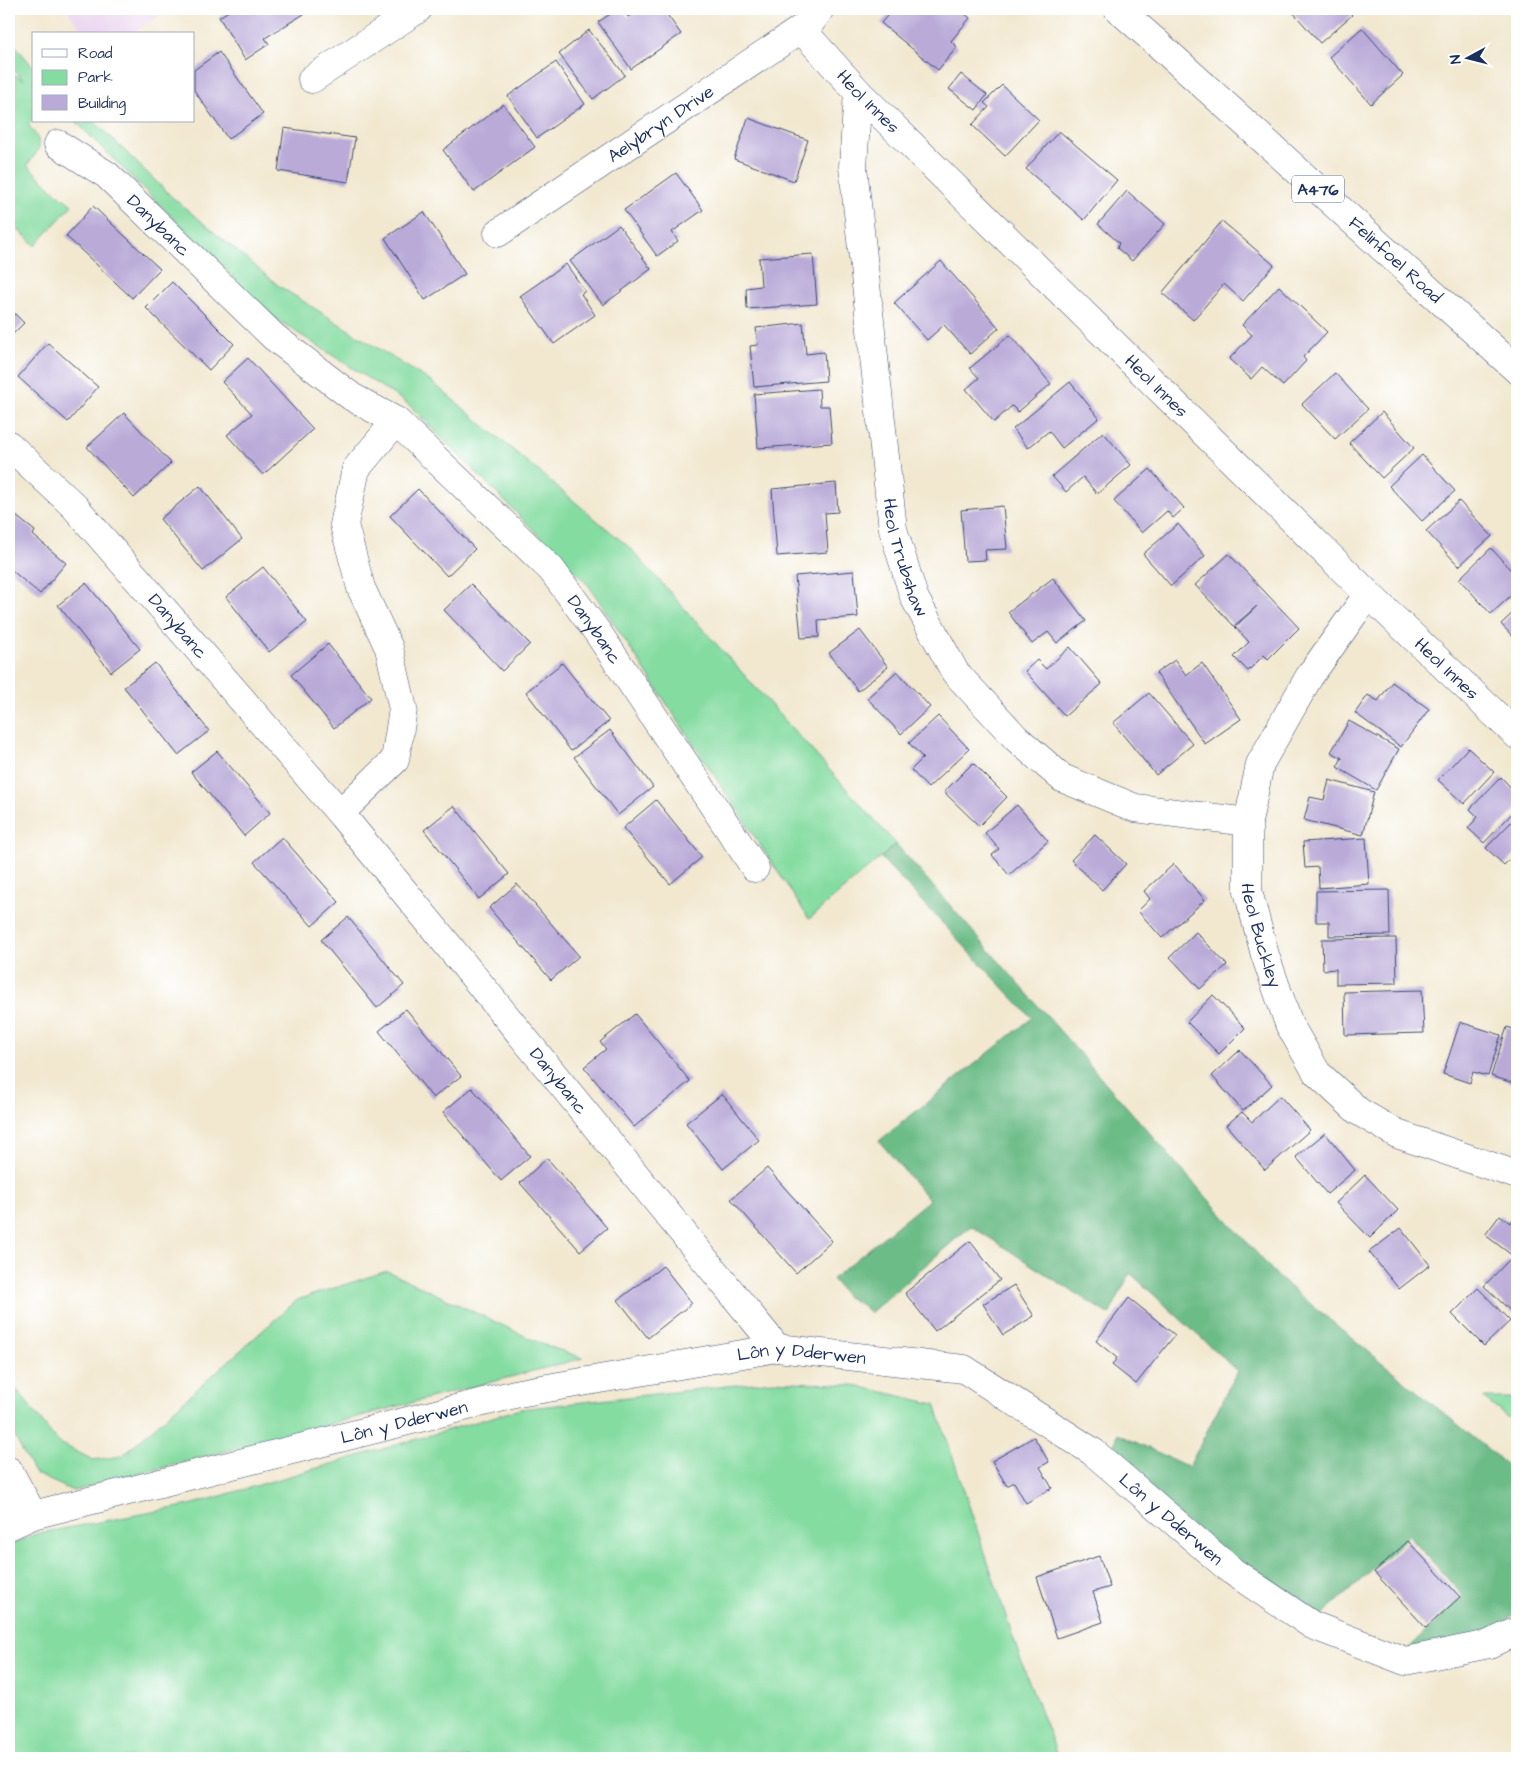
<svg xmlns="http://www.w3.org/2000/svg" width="1526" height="1767" font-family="'Architects Daughter',sans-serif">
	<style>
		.built { fill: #e9d2ee }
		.green { fill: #85dca1; stroke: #508680 }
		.forest { fill: #6cbc87; stroke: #447672 }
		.building { fill: #b9aad8 }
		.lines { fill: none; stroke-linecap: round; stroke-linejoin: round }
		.minor-casing { stroke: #3b4b6f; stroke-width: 29 }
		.primary-casing { stroke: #3b4b6f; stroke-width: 29 }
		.minor { stroke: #fff; stroke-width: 28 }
		.primary { stroke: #fff; stroke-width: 28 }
		.labels { text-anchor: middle; stroke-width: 5; stroke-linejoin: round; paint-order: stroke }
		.shield { fill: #fff; stroke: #5f6d8e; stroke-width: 1 }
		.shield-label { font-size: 16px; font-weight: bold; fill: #1b2f5e }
		.street-label { font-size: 18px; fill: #1b2f5e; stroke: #fff }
	</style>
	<rect width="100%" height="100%" fill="#fff"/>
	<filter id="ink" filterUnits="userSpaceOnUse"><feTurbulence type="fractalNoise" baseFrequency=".02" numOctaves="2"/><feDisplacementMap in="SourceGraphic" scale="10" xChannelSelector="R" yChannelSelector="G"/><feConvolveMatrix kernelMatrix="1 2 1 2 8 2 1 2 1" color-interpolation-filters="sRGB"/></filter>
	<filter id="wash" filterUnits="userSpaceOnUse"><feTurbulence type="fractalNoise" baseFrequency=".0096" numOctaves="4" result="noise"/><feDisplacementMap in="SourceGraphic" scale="20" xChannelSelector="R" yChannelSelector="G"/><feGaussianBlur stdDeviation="1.12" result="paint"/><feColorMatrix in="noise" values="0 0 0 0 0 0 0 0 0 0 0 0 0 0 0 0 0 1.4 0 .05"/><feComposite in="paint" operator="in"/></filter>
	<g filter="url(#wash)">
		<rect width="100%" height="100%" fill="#f2e8d0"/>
		<polygon class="built" points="66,9 169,9 131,34 84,34"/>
		<g class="green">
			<path d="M9,38L34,68V119L28,124C43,145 43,146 27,165L53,190L72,205L35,246L9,220V72L24,80L16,72L9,68Z"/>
			<polygon points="75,121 94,121 172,197 279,286 433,383 630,548 896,844 809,919 589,586 408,404 273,317"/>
			<polygon points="387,1271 542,1344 583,1358 73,1491 34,1473 9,1426 9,1380 58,1442 93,1460 122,1456 297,1300"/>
			<polygon points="772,1381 853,1385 935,1404 1020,1658 1054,1746 1057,1758 9,1758 9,1546 35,1534 190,1505 520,1409"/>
			<polygon points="1483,1398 1517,1398 1517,1425"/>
		</g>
		<polygon class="forest" points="896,844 1183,1171 1280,1279 1517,1473 1517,1613 1486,1635 1406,1651 1463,1596 1409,1536 1317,1620 1226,1559 1112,1455 1118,1434 1189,1467 1237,1371 1130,1273 1109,1315 971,1226 870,1313 862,1305 847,1297 832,1279 929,1200 879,1141 1032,1018 881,858"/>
		<g id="blocks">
			<g class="building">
				<polygon points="232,9 312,9 265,38 269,44 245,60 219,17"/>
				<polygon points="618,9 622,9 628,17 640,9 663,9 681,34 631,69 598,22"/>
				<polygon points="893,9 959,9 970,18 951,41 957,47 938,70 881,23"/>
				<polygon points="1290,9 1347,9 1352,15 1320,43"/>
				<polygon points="1362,28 1403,75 1371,104 1329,57"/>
				<polygon points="589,30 625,75 593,99 559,54"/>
				<polygon points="219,52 263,114 228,139 194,90 194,70"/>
				<polygon points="556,62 585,104 537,138 508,96"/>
				<polygon points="961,74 987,95 976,110 949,89"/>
				<polygon points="1002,85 1039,120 1005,156 972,125 989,107 984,103"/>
				<polygon points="503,104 535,147 474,192 443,150"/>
				<polygon points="748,118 808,140 794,181 734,159"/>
				<polygon points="284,128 355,138 348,182 278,171"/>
				<polygon points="1059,131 1117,180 1084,220 1026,169"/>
				<polygon points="676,173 703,210 672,232 678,241 657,256 624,210"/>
				<polygon points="1127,191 1165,224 1132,261 1117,248 1119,243 1098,224"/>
				<polygon points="93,206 160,269 132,298 66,236"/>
				<polygon points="424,212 465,274 425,300 385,238"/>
				<polygon points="1222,221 1274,265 1243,301 1224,284 1193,320 1162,293"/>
				<polygon points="619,225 651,269 603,305 570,261"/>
				<polygon points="813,254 817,304 747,309 746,288 761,286 759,258"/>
				<polygon points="941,261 999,328 970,354 944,325 927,340 894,303"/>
				<polygon points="566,264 585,291 581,294 595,315 554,344 520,296"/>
				<polygon points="172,282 234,344 209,370 146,308"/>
				<polygon points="1279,286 1327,332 1303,357 1306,361 1283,386 1262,367 1251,379 1229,359 1252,335 1242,325"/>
				<polygon points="9,308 24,323 9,338"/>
				<polygon points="803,323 806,354 824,352 826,381 754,387 750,346 758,345 756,328"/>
				<polygon points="1010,335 1051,384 1018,412 1012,406 994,422 966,389 979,378 970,368"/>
				<polygon points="48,343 98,387 68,422 18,377"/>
				<polygon points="248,358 313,429 263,475 227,435 252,414 222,382"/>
				<polygon points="1335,373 1368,409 1335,439 1302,404"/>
				<polygon points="1070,382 1099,418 1062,448 1049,431 1028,448 1013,429"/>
				<polygon points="819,389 820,406 829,406 832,443 758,448 754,394"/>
				<polygon points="1382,412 1414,448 1382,478 1349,443"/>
				<polygon points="124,413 171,463 134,498 87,447"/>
				<polygon points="1103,432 1131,465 1097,494 1083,477 1066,492 1052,476"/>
				<polygon points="1422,455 1455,491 1422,521 1389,486"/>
				<polygon points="1150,469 1184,508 1173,518 1167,511 1142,533 1114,501"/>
				<polygon points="836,483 838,512 825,513 828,552 777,556 772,489"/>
				<polygon points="200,486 242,539 203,571 160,519"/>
				<polygon points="418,489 475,549 447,576 390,516"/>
				<polygon points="1459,501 1492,536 1459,566 1426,531"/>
				<polygon points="1003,506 1007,549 985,550 986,560 965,561 961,510"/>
				<polygon points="11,512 35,531 33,535 66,563 40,594 9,568 9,515"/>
				<polygon points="1178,524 1205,556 1171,586 1143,554"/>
				<polygon points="1491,548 1517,577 1517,590 1491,614 1459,579"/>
				<polygon points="1229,554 1299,628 1268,659 1264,655 1248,671 1234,657 1249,642 1235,627 1257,606 1234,626 1195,585"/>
				<polygon points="263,567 307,622 269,652 226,597"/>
				<polygon points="854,571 858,617 818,620 819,637 801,638 795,576"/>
				<polygon points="1053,578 1086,621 1057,643 1048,632 1032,644 1008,612"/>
				<polygon points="86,583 140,649 111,672 58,605"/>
				<polygon points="471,584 530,644 502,671 444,610"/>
				<polygon points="1517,609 1517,641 1501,624"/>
				<polygon points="860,630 888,667 858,691 829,653"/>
				<polygon points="328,644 371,698 334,728 291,675"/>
				<polygon points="1070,647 1102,684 1065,716 1025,671 1037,660 1046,669"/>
				<polygon points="1175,660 1186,675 1202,663 1241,719 1205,744 1156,673"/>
				<polygon points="155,663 209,731 178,755 124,687"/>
				<polygon points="562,663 609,721 571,751 526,692"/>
				<polygon points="897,671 930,707 901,734 867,698"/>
				<polygon points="1392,682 1429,709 1401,747 1355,713 1368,695 1378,701"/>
				<polygon points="1149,693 1193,744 1156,775 1113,723"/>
				<polygon points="938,716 969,749 928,788 911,770 923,758 909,743"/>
				<polygon points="1349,721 1399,749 1376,790 1337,767 1342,758 1331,752"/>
				<polygon points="610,730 653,787 618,815 574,757"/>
				<polygon points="1468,748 1494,772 1464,804 1438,780"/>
				<polygon points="217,751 270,813 244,836 191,772"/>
				<polygon points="973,763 1007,797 979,826 944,792"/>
				<polygon points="1501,777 1517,794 1517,808 1484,843 1468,828 1478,817 1470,809"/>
				<polygon points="1329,780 1374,792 1363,835 1304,820 1310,797 1324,800"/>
				<polygon points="656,800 702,857 670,884 623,828"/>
				<polygon points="1017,805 1048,841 1009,875 992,855 999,849 985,833"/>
				<polygon points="454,806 509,874 479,899 424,830"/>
				<polygon points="1517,816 1517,856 1515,854 1504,865 1486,848"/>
				<polygon points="1095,835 1126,864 1102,890 1071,860"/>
				<polygon points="282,837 339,902 312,926 254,862"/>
				<polygon points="1366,838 1369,884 1319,888 1318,867 1305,868 1303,842"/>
				<polygon points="1174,864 1205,900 1162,938 1138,911 1150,899 1144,891"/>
				<polygon points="517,884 579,956 551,980 489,908"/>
				<polygon points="1389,890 1390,935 1329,936 1329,922 1316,922 1316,891"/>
				<polygon points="348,917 404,985 377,1008 321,940"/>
				<polygon points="1196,932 1227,965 1200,989 1170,957"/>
				<polygon points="1396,938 1397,983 1336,984 1336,969 1323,970 1322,939"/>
				<polygon points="1422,990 1424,1033 1345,1035 1344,992"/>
				<polygon points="1213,995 1245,1028 1219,1054 1187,1022"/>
				<polygon points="406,1009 461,1076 433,1098 379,1031"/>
				<polygon points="635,1014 690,1081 634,1127 584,1067 606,1049 600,1042"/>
				<polygon points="1460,1022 1501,1035 1488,1076 1473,1072 1470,1083 1443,1074"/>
				<polygon points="1507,1027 1517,1030 1517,1076 1516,1076 1513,1083 1491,1076"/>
				<polygon points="1240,1050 1272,1085 1243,1111 1212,1076"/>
				<polygon points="472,1088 530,1156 501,1181 443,1112"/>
				<polygon points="722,1094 759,1140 723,1169 686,1123"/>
				<polygon points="1280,1096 1310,1130 1265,1170 1226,1125 1242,1112 1252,1122"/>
				<polygon points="1325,1133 1355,1170 1327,1194 1296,1157"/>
				<polygon points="547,1158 607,1228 580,1251 520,1183"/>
				<polygon points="767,1168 832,1241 796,1273 731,1199"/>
				<polygon points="1365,1175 1398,1210 1370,1238 1336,1203"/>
				<polygon points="1517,1214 1517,1259 1485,1235 1500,1215 1510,1223"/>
				<polygon points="1401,1228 1430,1265 1399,1289 1369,1252"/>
				<polygon points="970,1241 1000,1280 935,1331 905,1293"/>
				<polygon points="1509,1260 1517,1269 1517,1314 1516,1316 1484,1286"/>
				<polygon points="663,1266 692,1303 648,1338 618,1300"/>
				<polygon points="1014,1285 1034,1316 1003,1335 983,1304"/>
				<polygon points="1478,1288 1510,1321 1484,1346 1452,1314"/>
				<polygon points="1129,1298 1175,1335 1136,1384 1112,1365 1117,1358 1096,1341"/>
				<polygon points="1034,1437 1049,1462 1040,1467 1052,1488 1026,1503 1014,1482 1007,1486 992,1461"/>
				<polygon points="1408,1541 1460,1597 1426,1628 1374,1572"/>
				<polygon points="1099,1556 1110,1587 1093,1592 1103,1622 1057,1638 1037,1577"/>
			</g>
		</g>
	</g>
	<g filter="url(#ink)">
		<use href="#blocks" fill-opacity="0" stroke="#3b4b6f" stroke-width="1"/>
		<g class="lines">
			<g class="minor-casing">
				<g id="minor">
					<path id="s1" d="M801,29L858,92L1368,594L1517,735"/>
					<polyline points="312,79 418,9"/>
					<path id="s2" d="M858,92L853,167L893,529L914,597L955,672L1016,738L1062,778L1135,808L1248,822"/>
					<path id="s3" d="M58,144L107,175L274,337L352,397L396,421L551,569L598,633L755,868"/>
					<path id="s4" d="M498,233L810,23L820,9"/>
					<path id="s5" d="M9,445L74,506L340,813L777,1348"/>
					<path id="s6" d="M1368,594L1309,677L1260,764L1248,822V891L1265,955L1289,1024L1317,1073L1358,1111L1397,1134L1517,1175"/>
					<polyline points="340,813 395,760 403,709 389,648 361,588 344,525 356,469 396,421"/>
					<polyline points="9,1471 33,1515"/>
					<path id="s7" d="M9,1526L33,1515L519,1393L777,1348L964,1369L1093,1452L1232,1571L1312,1625L1405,1661L1489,1644L1517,1631"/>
				</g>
			</g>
			<g class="primary-casing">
				<g id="primary">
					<path id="s8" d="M1118,9L1157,43L1517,370"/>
				</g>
			</g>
			<use href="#minor" class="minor"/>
			<use href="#primary" class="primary"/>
		</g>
	</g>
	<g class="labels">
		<rect class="shield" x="1292" y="175.5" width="52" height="27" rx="4"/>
		<g class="shield-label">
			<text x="1318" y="195">A476</text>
		</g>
		<g class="street-label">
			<text dy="6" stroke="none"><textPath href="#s1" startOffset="99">Heol Innes</textPath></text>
			<text dy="6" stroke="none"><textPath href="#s4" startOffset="196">Aelybryn Drive</textPath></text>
			<text dy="6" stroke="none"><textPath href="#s3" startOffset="130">Danybanc</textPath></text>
			<text dy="6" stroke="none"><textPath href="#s8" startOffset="374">Felinfoel Road</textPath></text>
			<text dy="6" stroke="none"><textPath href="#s1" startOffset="504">Heol Innes</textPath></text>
			<text dy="6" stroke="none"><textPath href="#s2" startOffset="470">Heol Trubshaw</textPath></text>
			<text dy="6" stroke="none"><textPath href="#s5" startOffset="248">Danybanc</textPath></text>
			<text dy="6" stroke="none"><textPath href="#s3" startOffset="728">Danybanc</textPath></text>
			<text dy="6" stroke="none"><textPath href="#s1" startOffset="909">Heol Innes</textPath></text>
			<text dy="6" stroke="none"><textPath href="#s6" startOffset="376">Heol Buckley</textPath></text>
			<text dy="6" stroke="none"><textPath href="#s5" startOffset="841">Danybanc</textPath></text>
			<text dy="6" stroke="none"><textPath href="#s7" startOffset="814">Lôn y Dderwen</textPath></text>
			<text dy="6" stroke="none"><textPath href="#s7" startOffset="409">Lôn y Dderwen</textPath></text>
			<text dy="6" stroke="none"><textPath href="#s7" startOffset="1234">Lôn y Dderwen</textPath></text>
		</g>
	</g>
	<rect width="1526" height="1767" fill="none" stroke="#fff" stroke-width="30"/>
	<rect x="32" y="32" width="162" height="90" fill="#ffffff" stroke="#a4acbf"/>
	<rect x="42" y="49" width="25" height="8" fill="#ffffff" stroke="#a4acbf"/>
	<text x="78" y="58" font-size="15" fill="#1b2f5e">Road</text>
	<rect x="42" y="70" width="25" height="15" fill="#85dca1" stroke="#a4acbf"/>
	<text x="78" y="82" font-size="15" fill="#1b2f5e">Park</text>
	<rect x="42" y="95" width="25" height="15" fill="#b9aad8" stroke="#a4acbf"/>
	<text x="78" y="108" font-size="15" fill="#1b2f5e">Building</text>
	<g transform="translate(1468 58) rotate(263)" stroke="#ffffff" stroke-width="4" paint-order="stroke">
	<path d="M0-4L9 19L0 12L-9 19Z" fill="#1b2f5e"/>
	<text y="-8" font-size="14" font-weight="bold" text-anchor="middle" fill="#1b2f5e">N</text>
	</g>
</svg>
